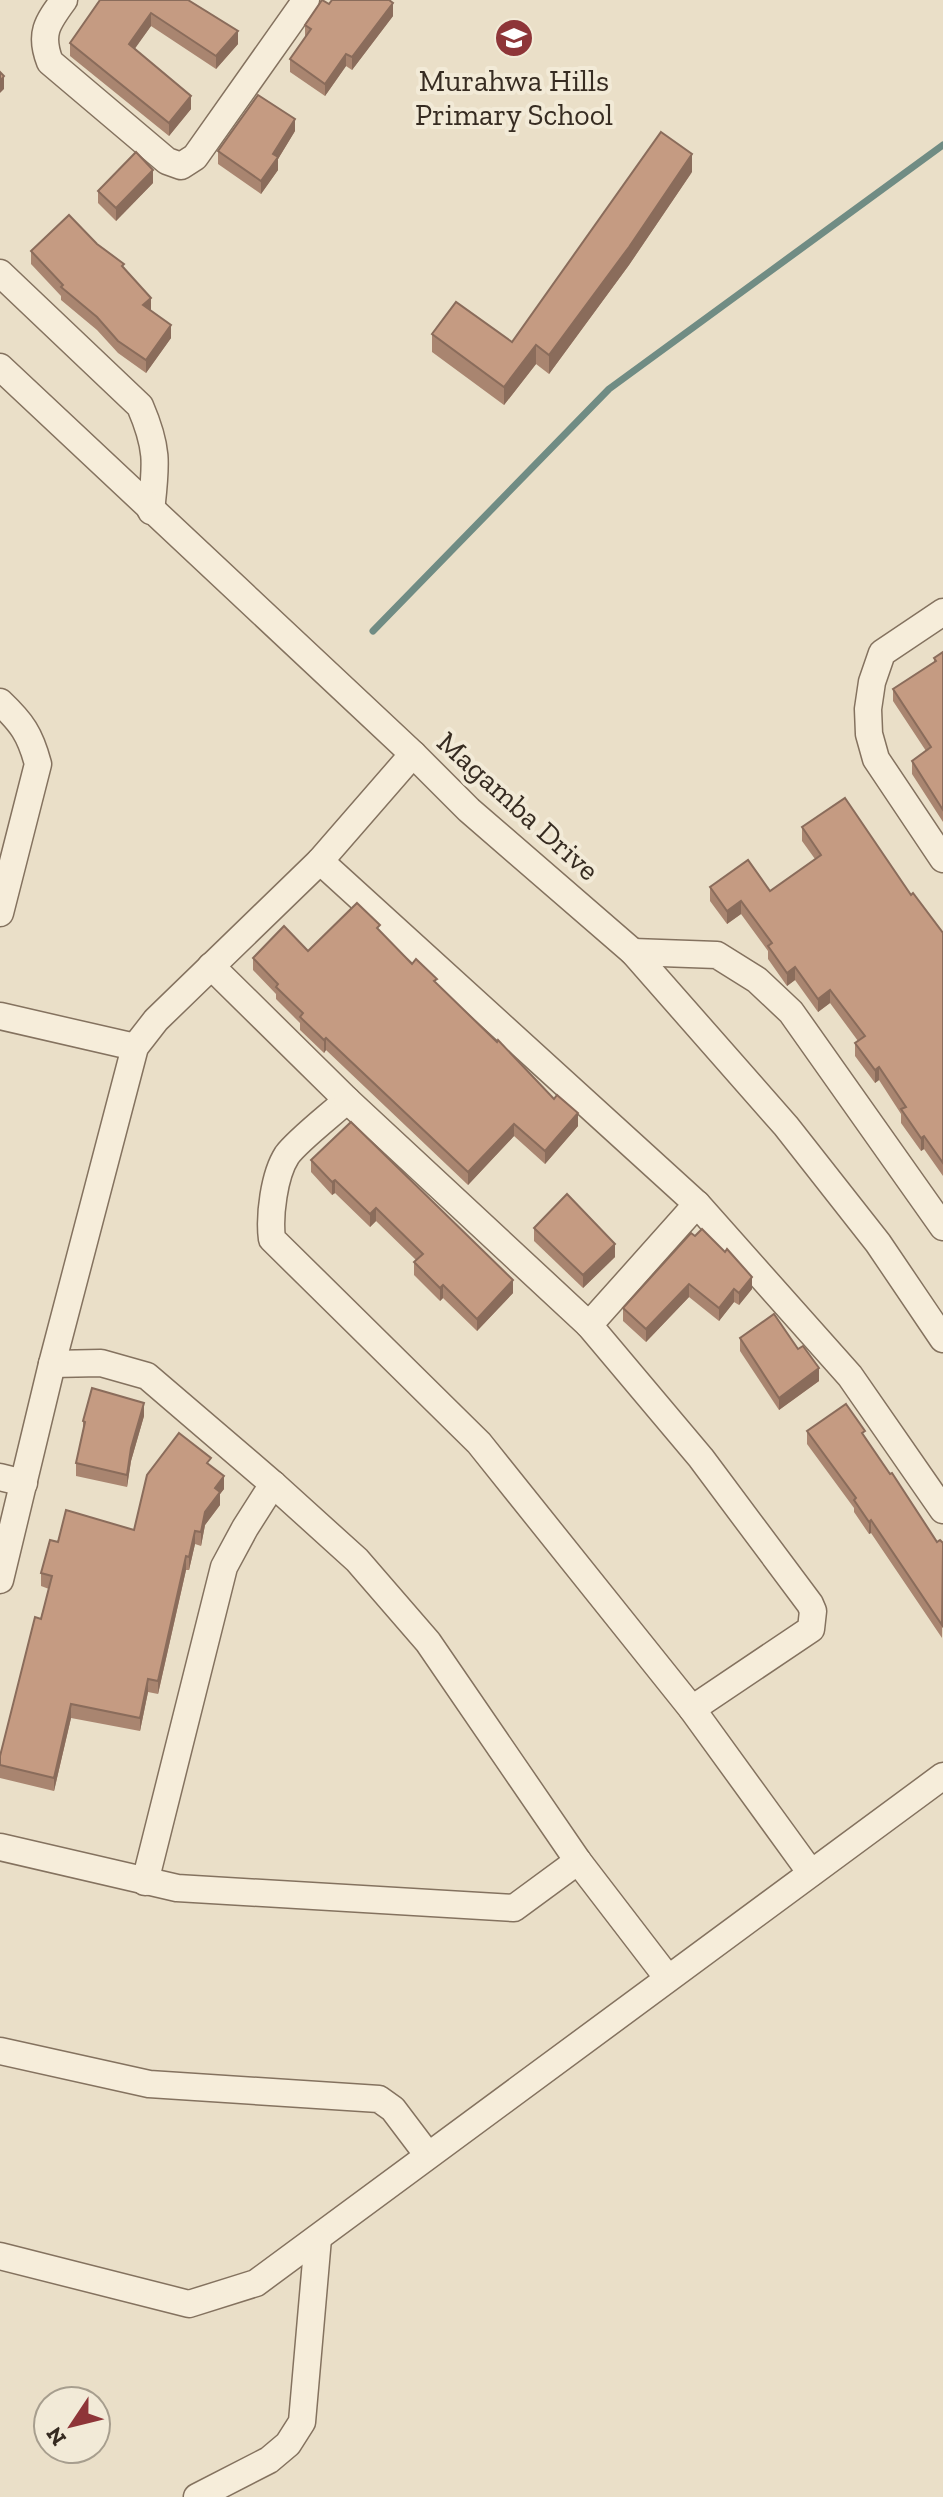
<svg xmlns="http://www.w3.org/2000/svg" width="943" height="2497" font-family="'Zilla Slab',serif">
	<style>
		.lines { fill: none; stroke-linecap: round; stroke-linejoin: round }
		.stream { stroke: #708c84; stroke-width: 7 }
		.minor-casing { stroke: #84725f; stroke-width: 29 }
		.minor { stroke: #f6edda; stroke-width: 26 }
		.wall { fill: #a98570 }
		.shaded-wall { fill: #8a6c5b }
		.building { fill: #c59b82; stroke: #8a6c5b; stroke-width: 2 }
		.labels { text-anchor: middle; stroke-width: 8; stroke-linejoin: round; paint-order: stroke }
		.poi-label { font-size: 30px; fill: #362b21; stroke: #f2ead7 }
		.street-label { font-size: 30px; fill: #362b21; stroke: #f2ead7 }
	</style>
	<rect width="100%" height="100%" fill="#eadfc8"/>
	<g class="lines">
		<polyline class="stream" points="373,631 609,389 943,145"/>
		<g class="minor-casing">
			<g id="minor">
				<path d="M64,0C47,23 39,34 50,62L167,161L181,166L195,157L306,0"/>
				<path d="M0,273L140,406C159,450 156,465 151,511"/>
				<polyline points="0,367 413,754 469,810 633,952 786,1126 878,1243 943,1339"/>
				<polyline points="943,612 882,653 872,682 868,709 869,734 876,759 943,859"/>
				<path d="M0,702C22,723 30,734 38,764L0,913"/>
				<polyline points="320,861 697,1204 589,1325"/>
				<polyline points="633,952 717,955 757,980 791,1012 943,1227"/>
				<path d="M211,966L347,1100C332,1114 298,1140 287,1155C274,1175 269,1216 272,1239L479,1443L692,1709L811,1873"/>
				<polyline points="0,1016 135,1047"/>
				<polyline points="347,1100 589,1325 701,1458 810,1604 813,1611 811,1629 692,1709"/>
				<polyline points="697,1204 850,1376 943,1510"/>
				<polyline points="52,1364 101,1363 147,1376 273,1484 357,1560 428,1642 578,1861 667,1977"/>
				<polyline points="0,1477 24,1483"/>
				<polyline points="0,1580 52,1364 135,1047 156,1020 320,861 413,754"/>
				<polyline points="0,1847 177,1888 514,1908 578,1861"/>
				<polyline points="145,1882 224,1567 245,1528 273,1484"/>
				<polyline points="0,2051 149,2084 379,2099 393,2109 427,2154"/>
				<polyline points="0,2256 189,2304 256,2283 943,1776"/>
				<polyline points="197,2497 269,2460 288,2444 302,2422 318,2238"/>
			</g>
		</g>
		<use href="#minor" class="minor"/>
	</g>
	<g class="wall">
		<polygon points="188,0 238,44 216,69 151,26 134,49 191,109 169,136 70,56 70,43"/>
		<polygon points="329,4 393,16 352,70 346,66 325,96 290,72 290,59 305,38 305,25"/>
		<polygon points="295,131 278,159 278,170 261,194 218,164 218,151"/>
		<polygon points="692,172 629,265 549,374 536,364 504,405 432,352 432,334 512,342"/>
		<polygon points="153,183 116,221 98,203 98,191"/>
		<polygon points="97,244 124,267 151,311 171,338 146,373 118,353 97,330 61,300 61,296 31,264 31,251"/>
		<polygon points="943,652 943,822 912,774 912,761 926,751 893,701 893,689 934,662 934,658"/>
		<polygon points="802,827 911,895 943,933 943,1176 924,1149 921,1151 901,1123 901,1114 879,1080 875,1083 855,1056 855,1043 858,1041 830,1003 818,1012 795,980 787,986 768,959 768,951 741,914 727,924 710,901 710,887 770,891 815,859 802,841"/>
		<polygon points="380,931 412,964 437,984 578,1126 545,1164 514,1136 468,1185 326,1050 324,1053 300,1030 300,1023 276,999 276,994 253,970 253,958 308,951"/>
		<polygon points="311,1160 513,1293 477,1331 443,1298 440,1301 414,1275 414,1262 416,1260 376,1221 370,1227 335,1193 332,1195 311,1172"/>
		<polygon points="534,1228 615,1257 583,1288 534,1241"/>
		<polygon points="691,1233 752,1289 739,1305 734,1302 719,1321 689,1297 646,1342 623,1321 623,1308"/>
		<polygon points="740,1338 819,1381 779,1410 740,1351"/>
		<polygon points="144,1416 131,1461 127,1487 76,1476 76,1463 83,1432 83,1421"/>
		<polygon points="807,1431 865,1438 937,1542 943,1543 942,1638 871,1533 869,1534 854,1512 854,1508 807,1444"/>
		<polygon points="211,1466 224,1489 220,1494 220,1505 205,1525 201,1546 195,1544 189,1570 186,1570 158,1694 148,1692 140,1731 71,1718 54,1791 0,1778 0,1756 49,1589 41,1586 41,1573 58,1542 134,1530"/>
	</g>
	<g class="shaded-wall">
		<polygon points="393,3 393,16 352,70 352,57"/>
		<polygon points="151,13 151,26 129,57 129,44"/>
		<polygon points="238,31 238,44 216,69 216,56"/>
		<polygon points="346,54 346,66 325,96 325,84"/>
		<polygon points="4,76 4,89 0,93 0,81"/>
		<polygon points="191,96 191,109 169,136 169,123"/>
		<polygon points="295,119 295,131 278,159 278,170 261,194 261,181 273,154"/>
		<polygon points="692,154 692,172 629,265 549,374 549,355"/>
		<polygon points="153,170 153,183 116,221 116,208"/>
		<polygon points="151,298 151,311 143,305"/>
		<polygon points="171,325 171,338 146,373 146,360"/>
		<polygon points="536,345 536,364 504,405 504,387"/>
		<polygon points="741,901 741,914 727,924 727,911"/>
		<polygon points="795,967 795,980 787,986 787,973"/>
		<polygon points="830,990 830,1003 818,1012 818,999"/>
		<polygon points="326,1038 326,1050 324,1053 324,1040"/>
		<polygon points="879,1067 879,1080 875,1083 875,1070"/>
		<polygon points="578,1113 578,1126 545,1164 545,1151"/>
		<polygon points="514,1124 514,1136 468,1185 468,1172"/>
		<polygon points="924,1136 924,1149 921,1151 921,1138"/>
		<polygon points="335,1180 335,1193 332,1195 332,1182"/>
		<polygon points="376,1208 376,1221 370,1227 370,1214"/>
		<polygon points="615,1244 615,1257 583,1288 583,1275"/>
		<polygon points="752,1277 752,1289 739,1305 739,1293"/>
		<polygon points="513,1280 513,1293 477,1331 477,1319"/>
		<polygon points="689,1284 689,1297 646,1342 646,1329"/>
		<polygon points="443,1285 443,1298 440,1301 440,1288"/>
		<polygon points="734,1289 734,1302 719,1321 719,1308"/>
		<polygon points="819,1368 819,1381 779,1410 779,1398"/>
		<polygon points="144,1403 144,1416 131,1461 127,1487 127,1475 131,1448"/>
		<polygon points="224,1476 224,1489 220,1494 220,1505 205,1525 201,1546 201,1532 205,1512 215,1488"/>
		<polygon points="871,1520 871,1533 869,1534 869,1522"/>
		<polygon points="195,1531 195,1544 189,1570 189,1557"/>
		<polygon points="186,1556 186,1570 158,1694 158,1681"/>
		<polygon points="148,1679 148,1692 140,1731 140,1718"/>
		<polygon points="71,1704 71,1718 54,1791 54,1778"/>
	</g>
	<g class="building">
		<polygon points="100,0 188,0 238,31 216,56 151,13 129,44 191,96 169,123 70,43"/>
		<polygon points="322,0 329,4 332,0 389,0 393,3 352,57 346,54 325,84 290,59 311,29 305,25"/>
		<polygon points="0,72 4,76 0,81"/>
		<polygon points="258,95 295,119 273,154 278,157 261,181 218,151"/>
		<polygon points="661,132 692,154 629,247 549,355 536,345 504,387 432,334 456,302 512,342"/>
		<polygon points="136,152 153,170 116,208 98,191"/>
		<polygon points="69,215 97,244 124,264 122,266 151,298 143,305 171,325 146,360 118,341 97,317 61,287 63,285 31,251"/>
		<polygon points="943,652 943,810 912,761 931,747 893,689 936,661 934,658"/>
		<polygon points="845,798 911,895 913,893 943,933 943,1163 924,1136 921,1138 901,1109 906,1107 879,1067 875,1070 855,1043 865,1036 830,990 818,999 795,967 787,973 768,946 772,943 741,901 727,911 710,887 748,860 770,891 821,855 802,827"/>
		<polygon points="357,903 380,925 377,928 412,964 416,959 437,979 434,981 497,1042 498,1040 554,1099 557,1095 578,1113 545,1151 514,1124 468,1172 326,1038 324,1040 300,1017 303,1013 276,987 278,984 253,958 284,926 308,951"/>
		<polygon points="351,1122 513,1280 477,1319 443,1285 440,1288 414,1262 423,1254 376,1208 370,1214 335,1180 332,1182 311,1160"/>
		<polygon points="567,1194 615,1244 583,1275 534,1228"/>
		<polygon points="702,1229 725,1252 727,1249 752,1277 739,1293 734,1289 719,1308 689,1284 646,1329 623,1308 691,1233 695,1236"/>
		<polygon points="774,1314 798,1349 803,1346 819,1368 779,1398 740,1338"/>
		<polygon points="92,1388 144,1403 131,1448 127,1475 76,1463 85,1422 83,1421"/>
		<polygon points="846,1404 865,1431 862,1433 890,1474 892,1473 937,1542 940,1540 943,1543 942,1625 871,1520 869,1522 854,1500 856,1498 807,1431"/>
		<polygon points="179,1433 211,1458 207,1463 224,1476 215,1488 220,1492 205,1512 201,1532 195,1531 189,1557 186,1556 158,1681 148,1679 140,1718 71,1704 54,1778 0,1765 0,1756 35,1617 41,1619 52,1576 41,1573 50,1540 58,1542 66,1510 134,1530 147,1475"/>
	</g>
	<defs>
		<g id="school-disc" transform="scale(2)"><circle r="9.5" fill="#8e3538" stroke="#f2ead7"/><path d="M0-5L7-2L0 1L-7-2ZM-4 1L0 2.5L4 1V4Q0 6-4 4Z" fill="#fff"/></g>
	</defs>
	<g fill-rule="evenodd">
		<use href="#school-disc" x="514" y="38"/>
	</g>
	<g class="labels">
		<g class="poi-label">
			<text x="514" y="91">Murahwa Hills<tspan x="514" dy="34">Primary School</tspan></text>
		</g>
		<g class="street-label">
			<text transform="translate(518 806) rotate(42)" y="10">Magamba Drive</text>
		</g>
	</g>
	<g transform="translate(72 2425) rotate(235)"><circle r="38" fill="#f2ead7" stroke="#a79e8e" stroke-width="2"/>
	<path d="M0-6L14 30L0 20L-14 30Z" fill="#8e3538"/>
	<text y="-12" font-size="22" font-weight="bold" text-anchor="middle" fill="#362b21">N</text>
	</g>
</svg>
